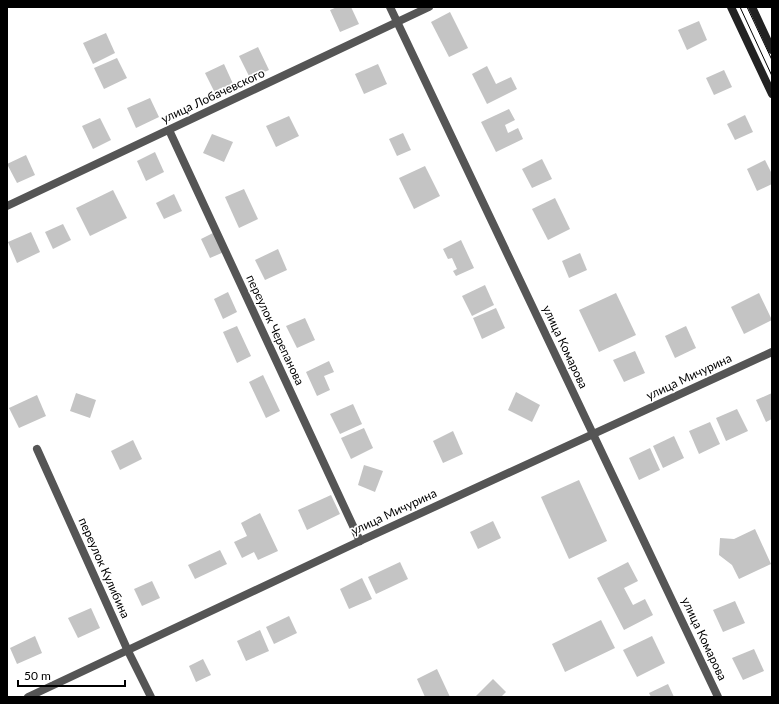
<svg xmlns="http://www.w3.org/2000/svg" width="779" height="704" font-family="Lato,sans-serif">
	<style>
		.building { fill: #c4c4c4 }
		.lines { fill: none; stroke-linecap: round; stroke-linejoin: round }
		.minor { stroke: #555; stroke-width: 8 }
		.secondary { stroke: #222; stroke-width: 8 }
		.tram { stroke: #000; stroke-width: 1 }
		.labels { text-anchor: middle; stroke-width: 3.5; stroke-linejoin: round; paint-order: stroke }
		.street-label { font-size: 12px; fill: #000; stroke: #fff }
	</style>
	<rect width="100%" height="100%" fill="#fff"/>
	<g class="building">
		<polygon points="337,7 351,7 359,24 340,32 330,10"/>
		<polygon points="450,12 468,48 449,57 431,22"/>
		<polygon points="699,21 707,40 687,50 678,30"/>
		<polygon points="106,33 115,53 93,64 83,43"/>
		<polygon points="258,47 269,70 250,78 239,56"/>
		<polygon points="117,58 127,78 104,89 94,68"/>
		<polygon points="224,64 234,86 216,95 205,73"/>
		<polygon points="378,64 387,84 364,94 355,74"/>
		<polygon points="487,66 496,84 511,77 517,89 487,104 472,74"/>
		<polygon points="724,70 732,87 714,95 706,78"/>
		<polygon points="150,98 159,117 136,128 127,108"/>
		<polygon points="509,109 515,120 505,125 508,133 518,128 523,139 496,152 481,122"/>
		<polygon points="745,115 753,132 735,140 727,124"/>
		<polygon points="289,116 299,136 276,147 266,126"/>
		<polygon points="100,118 111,140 93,149 82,126"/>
		<polygon points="403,133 411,150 397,156 389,139"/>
		<polygon points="212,134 233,142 224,162 203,153"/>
		<polygon points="155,152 164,172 146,181 137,161"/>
		<polygon points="26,155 35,175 17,183 7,164"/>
		<polygon points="542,159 552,179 532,188 522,169"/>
		<polygon points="765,160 772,174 772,184 757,191 747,169"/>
		<polygon points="425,166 440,196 414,209 399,178"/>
		<polygon points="244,189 258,219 239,228 225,197"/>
		<polygon points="113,190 127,218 90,236 76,208"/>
		<polygon points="174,194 182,211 164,219 156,203"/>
		<polygon points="555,198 570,229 548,240 532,209"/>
		<polygon points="63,224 71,240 53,249 45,232"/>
		<polygon points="31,232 40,252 17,263 8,242"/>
		<polygon points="215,232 224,252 210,258 201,239"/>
		<polygon points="461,240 474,268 456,276 453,271 457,269 452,258 448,259 443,249"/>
		<polygon points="278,249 287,270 265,280 255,260"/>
		<polygon points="580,253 587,270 569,278 562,261"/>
		<polygon points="485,285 494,305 472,316 462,296"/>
		<polygon points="228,292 237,312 223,319 214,299"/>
		<polygon points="616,293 636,335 599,352 579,310"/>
		<polygon points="759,293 772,320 744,334 731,307"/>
		<polygon points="496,308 505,328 482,339 473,318"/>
		<polygon points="305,318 315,340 297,348 286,326"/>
		<polygon points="237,326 251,356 237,363 223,332"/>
		<polygon points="686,326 696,348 675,358 665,336"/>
		<polygon points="635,351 645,373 624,382 613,360"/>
		<polygon points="329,361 334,372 324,376 330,390 317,396 306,372"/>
		<polygon points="263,375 280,411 266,418 249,382"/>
		<polygon points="516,392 540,405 532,422 508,410"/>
		<polygon points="76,393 96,400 90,418 70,411"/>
		<polygon points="772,393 772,419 766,422 756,400"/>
		<polygon points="37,395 46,416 19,428 9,408"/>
		<polygon points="353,404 362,424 340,434 330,414"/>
		<polygon points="737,409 748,431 726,441 716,418"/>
		<polygon points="710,422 720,444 699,454 689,431"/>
		<polygon points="364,428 373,448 351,459 341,438"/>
		<polygon points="453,431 463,454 443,463 433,441"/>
		<polygon points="674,436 684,458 663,468 653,446"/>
		<polygon points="133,440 142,459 120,470 111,451"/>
		<polygon points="650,448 660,470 639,480 629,458"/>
		<polygon points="364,465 383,471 375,492 358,485"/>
		<polygon points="579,480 607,541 569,559 541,497"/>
		<polygon points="331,495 340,514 307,530 298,510"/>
		<polygon points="260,513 278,551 258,560 254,552 242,558 234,542 247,536 241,523"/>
		<polygon points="493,521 501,538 478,549 470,532"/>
		<polygon points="755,529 771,564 739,579 732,565 719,555 720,538 734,539"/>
		<polygon points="220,550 227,564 195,579 188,565"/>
		<polygon points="400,562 408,579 376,594 368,577"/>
		<polygon points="628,562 638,581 624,588 633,605 645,599 653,615 624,630 597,578"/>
		<polygon points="362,578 372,599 349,609 340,589"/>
		<polygon points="152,581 160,598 142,606 134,589"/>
		<polygon points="735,601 745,623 723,632 713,610"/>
		<polygon points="91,608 100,628 78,638 68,618"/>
		<polygon points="289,616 297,633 274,644 266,627"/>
		<polygon points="601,620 615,648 565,672 552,644"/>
		<polygon points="260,630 269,651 246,661 237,641"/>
		<polygon points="35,636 42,653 17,664 10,648"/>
		<polygon points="652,636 665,663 637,677 623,650"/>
		<polygon points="754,649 764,671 743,680 732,658"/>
		<polygon points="203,659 211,675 196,682 189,666"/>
		<polygon points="437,669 450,697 425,697 417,679"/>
		<polygon points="493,679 506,692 501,697 475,697"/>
		<polygon points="668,684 674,697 651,697 649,693"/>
	</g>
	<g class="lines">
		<g class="minor">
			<polyline points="390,7 718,697"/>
			<polyline points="169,130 360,541"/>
			<polyline points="7,206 429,7"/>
			<polyline points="37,449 128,651 151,697"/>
			<polyline points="28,697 360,541 772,352"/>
		</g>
		<g class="secondary">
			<polyline points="731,7 772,94"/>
			<polyline points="752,7 772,50"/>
		</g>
		<g class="tram">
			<polyline points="740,7 772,76"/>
			<polyline points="747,7 772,60"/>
		</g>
	</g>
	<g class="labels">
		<g class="street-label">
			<text transform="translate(213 96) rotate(-25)" y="4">улица Лобачевского</text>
			<text transform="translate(275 330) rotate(65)" y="4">переулок Черепанова</text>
			<text transform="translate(565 347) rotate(65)" y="4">улица Комарова</text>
			<text transform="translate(689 377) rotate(-25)" y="4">улица Мичурина</text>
			<text transform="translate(394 512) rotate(-25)" y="4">улица Мичурина</text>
			<text transform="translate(104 568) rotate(66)" y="4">переулок Кулибина</text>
			<text transform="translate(704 639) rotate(65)" y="4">улица Комарова</text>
		</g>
	</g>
	<rect width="779" height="704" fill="none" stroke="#000000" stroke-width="16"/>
	<path d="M18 680v6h107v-6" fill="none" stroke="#000000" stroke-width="2"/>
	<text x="24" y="680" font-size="12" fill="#000000" stroke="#ffffff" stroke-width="3" paint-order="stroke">50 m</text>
</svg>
